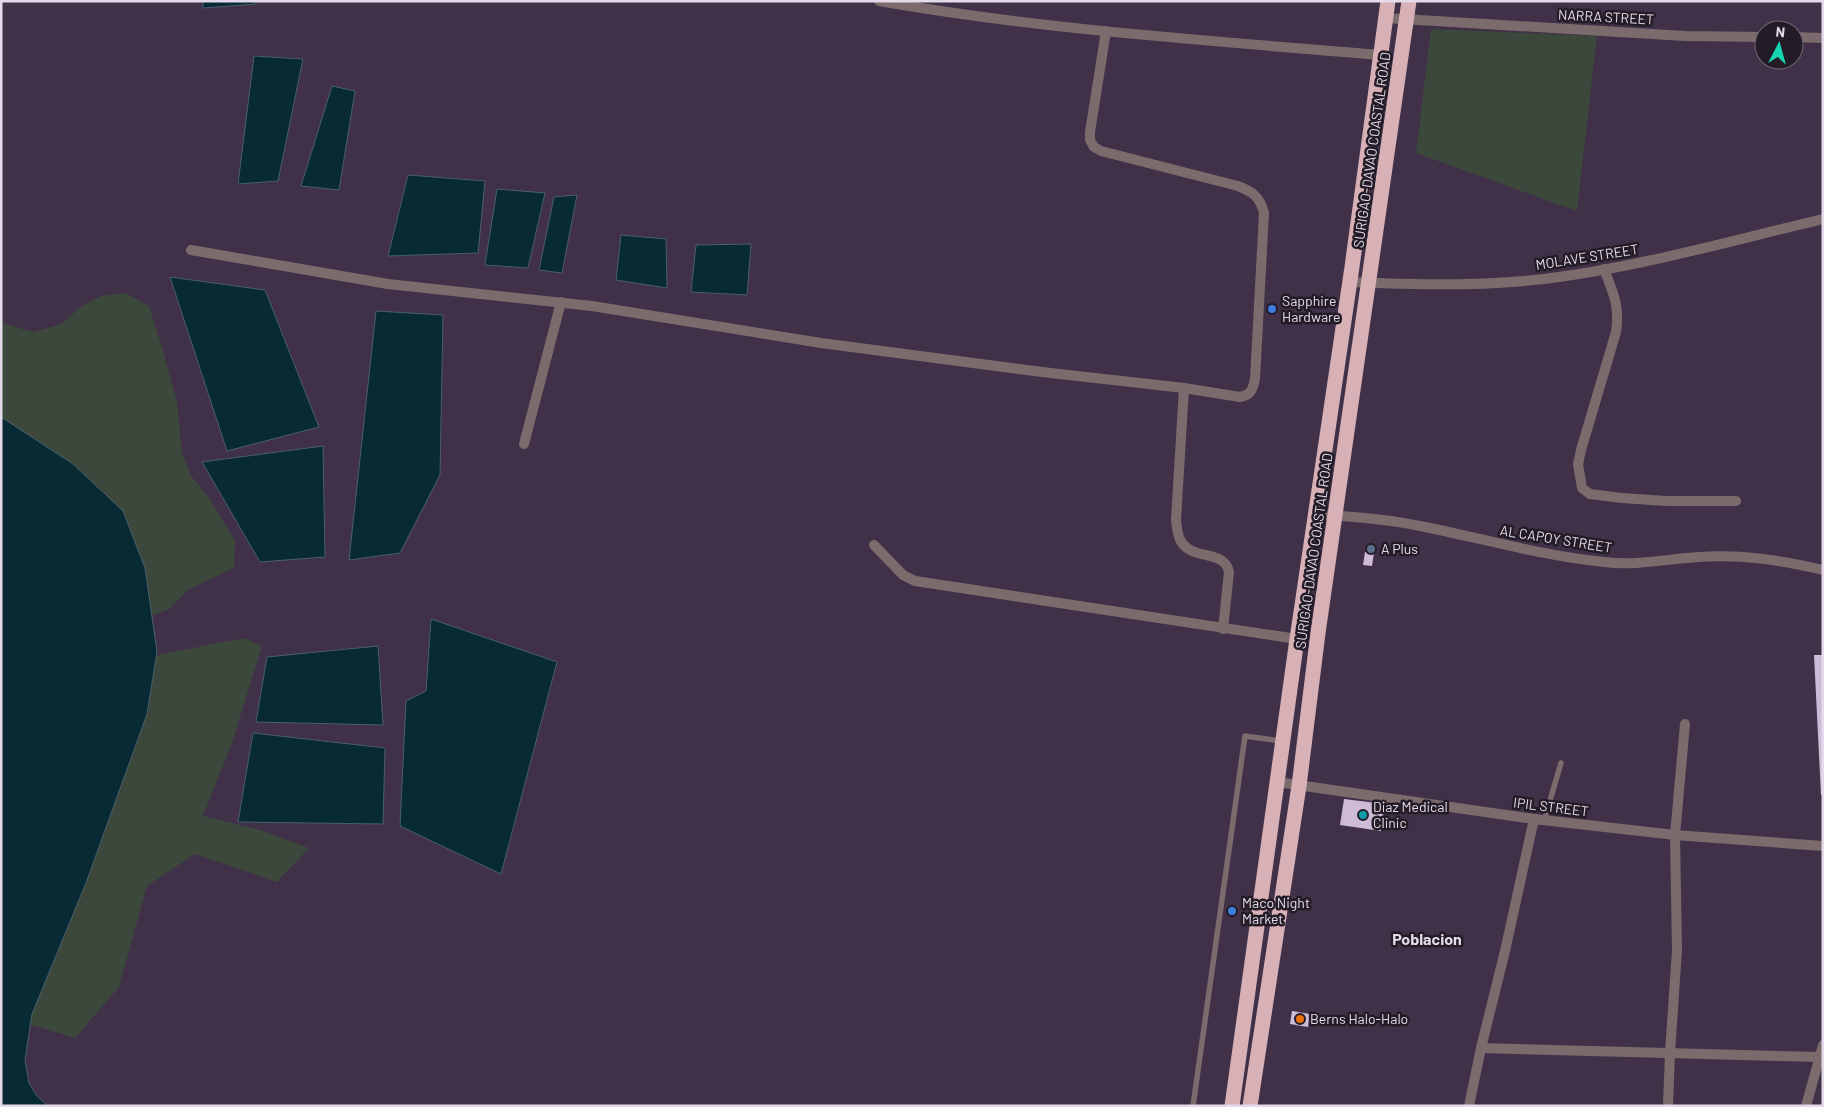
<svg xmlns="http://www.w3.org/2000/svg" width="1824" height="1107" font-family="Barlow,sans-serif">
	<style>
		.green { fill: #3b483b }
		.water { fill: #082a35; stroke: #4a5f6b }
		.building { fill: #cdbbd7 }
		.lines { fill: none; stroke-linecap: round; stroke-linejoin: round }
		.lane { stroke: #7b6b6d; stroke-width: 5.5 }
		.street { stroke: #7b6b6d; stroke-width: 10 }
		.highway { stroke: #d7b1b6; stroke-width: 15 }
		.shop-dot { fill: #3f7fe0; stroke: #231c26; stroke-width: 2 }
		.service-dot { fill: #5c6f8a; stroke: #231c26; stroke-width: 2 }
		.culture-dot { fill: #0f9aa8; stroke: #231c26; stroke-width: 2 }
		.food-dot { fill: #e8710a; stroke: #231c26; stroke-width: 2 }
		.labels { text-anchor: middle; stroke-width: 5; stroke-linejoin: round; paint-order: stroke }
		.street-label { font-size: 14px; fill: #e4dae9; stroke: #231c26 }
		.poi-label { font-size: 14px; fill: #e4dae9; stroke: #231c26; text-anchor: start }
		.quarter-label { font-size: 16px; font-weight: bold; fill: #e4dae9; stroke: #231c26 }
	</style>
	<rect width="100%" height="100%" fill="#403148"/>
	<g class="green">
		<polygon points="1431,29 1597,36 1577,211 1416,153"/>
		<polygon points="126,293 149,306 164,354 177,402 182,452 191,476 208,496 235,541 234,568 187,590 170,609 97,636 1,627 1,321 9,325 33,332 62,324 80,307 101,296"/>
		<polygon points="244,638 262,646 231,746 203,816 263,831 309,848 277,882 195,854 147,886 119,987 75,1038 18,1021 1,911 137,661 163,654"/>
	</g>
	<g class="water">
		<polygon points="203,1 256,1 256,4 203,8"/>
		<polygon points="254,56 303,59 278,181 238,184"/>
		<polygon points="332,86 355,91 339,190 301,186"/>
		<polygon points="408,175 485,181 478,253 388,256"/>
		<polygon points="497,189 545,193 528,268 485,265"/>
		<polygon points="577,195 562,273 539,270 554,197"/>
		<polygon points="621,235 666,239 667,288 616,280"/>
		<polygon points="751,244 747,295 691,292 696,245"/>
		<polygon points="170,277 265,290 319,427 227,451"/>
		<polygon points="376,311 443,315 440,475 400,553 349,560"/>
		<polygon points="1,417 73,464 123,511 145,568 157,652 147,714 86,883 32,1014 25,1060 29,1083 37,1096 48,1106 1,1106"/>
		<polygon points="323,446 325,557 260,562 202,462"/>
		<polygon points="431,619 557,662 501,874 400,826 406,701 426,691"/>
		<polygon points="378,646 383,725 256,722 267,657"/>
		<polygon points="253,733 385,748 383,824 238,822"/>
	</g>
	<g class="building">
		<polygon points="1365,552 1374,553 1372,566 1363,565"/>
		<polygon points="1814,655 1823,655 1823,795 1821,795"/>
		<polygon points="1344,799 1385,804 1381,831 1340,825"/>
		<polygon points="1292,1011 1310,1014 1308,1027 1290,1024"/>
	</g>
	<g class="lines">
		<g class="lane">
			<polyline points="1544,821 1561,763"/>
			<polyline points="1193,1106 1245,736 1281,741"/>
		</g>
		<g class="street">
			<path d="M879,1C1045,30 1214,41 1381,55"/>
			<polyline points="1386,18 1685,36 1764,37"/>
			<polyline points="1794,37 1823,38"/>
			<path d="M191,250L388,284L592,306L821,343L1042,372L1184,388L1240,397C1251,395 1253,389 1255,379L1264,213C1260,197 1253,192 1238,186L1101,151L1094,147L1090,140V132L1106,31"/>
			<path d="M1604,269C1613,293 1620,305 1616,332L1581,450L1578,464L1582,488L1590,494L1622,498L1666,501H1736"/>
			<path d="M1350,282C1422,285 1495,287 1566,276C1653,263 1738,239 1823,219"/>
			<path d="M1184,388L1176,520C1177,528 1177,536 1182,543C1194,560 1225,550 1229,572L1223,629"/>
			<polyline points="524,444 561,302"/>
			<path d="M1316,514C1352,517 1389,519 1425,527C1485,539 1543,556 1604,562C1636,566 1667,559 1699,557C1742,554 1780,560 1823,570"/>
			<polyline points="874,545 903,575 915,581 1297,639"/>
			<polyline points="1277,782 1534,819 1675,835 1823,846"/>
			<polyline points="1481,1048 1819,1057"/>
			<polyline points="1469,1106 1481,1048 1505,951 1534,819"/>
			<polyline points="1668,1106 1670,1053 1677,950 1675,835 1685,724"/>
			<polyline points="1806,1106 1823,1045"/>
		</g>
		<g class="highway">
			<polyline points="1232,1106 1297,639 1352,267 1388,1"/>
			<polyline points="1250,1106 1299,786 1318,633 1409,1"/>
		</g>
	</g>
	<g class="shop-dot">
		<circle cx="1272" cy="309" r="5"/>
		<circle cx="1232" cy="911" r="5"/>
	</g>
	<circle class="service-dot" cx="1371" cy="549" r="5"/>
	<circle class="culture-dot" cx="1363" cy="815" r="5"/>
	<circle class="food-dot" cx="1300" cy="1019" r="5"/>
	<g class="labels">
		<g class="street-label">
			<text transform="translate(1606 17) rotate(3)" y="5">NARRA STREET</text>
			<text transform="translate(1372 150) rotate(-82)" y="5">SURIGAO-DAVAO COASTAL ROAD</text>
			<text transform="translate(1587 257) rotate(-9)" y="5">MOLAVE STREET</text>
			<text transform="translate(1556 539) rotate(9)" y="5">AL CAPOY STREET</text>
			<text transform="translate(1314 551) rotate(-82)" y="5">SURIGAO-DAVAO COASTAL ROAD</text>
			<text transform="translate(1551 807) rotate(7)" y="5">IPIL STREET</text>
		</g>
		<g class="poi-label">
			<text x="1282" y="306">Sapphire<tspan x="1282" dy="16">Hardware</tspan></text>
			<text x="1381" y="554">A Plus</text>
			<text x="1373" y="812">Diaz Medical<tspan x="1373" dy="16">Clinic</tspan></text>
			<text x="1242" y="908">Maco Night<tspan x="1242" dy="16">Market</tspan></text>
			<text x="1310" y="1024">Berns Halo-Halo</text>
		</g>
		<g class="quarter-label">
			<text x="1427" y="945">Poblacion</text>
		</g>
	</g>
	<rect width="1824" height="1107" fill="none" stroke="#e4dae9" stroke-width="5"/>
	<g transform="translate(1779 45) rotate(6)"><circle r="24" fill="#231c26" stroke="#706874"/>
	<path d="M0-4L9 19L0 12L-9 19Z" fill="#16d5b3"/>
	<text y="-8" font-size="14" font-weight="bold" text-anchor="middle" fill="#e4dae9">N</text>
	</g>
</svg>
